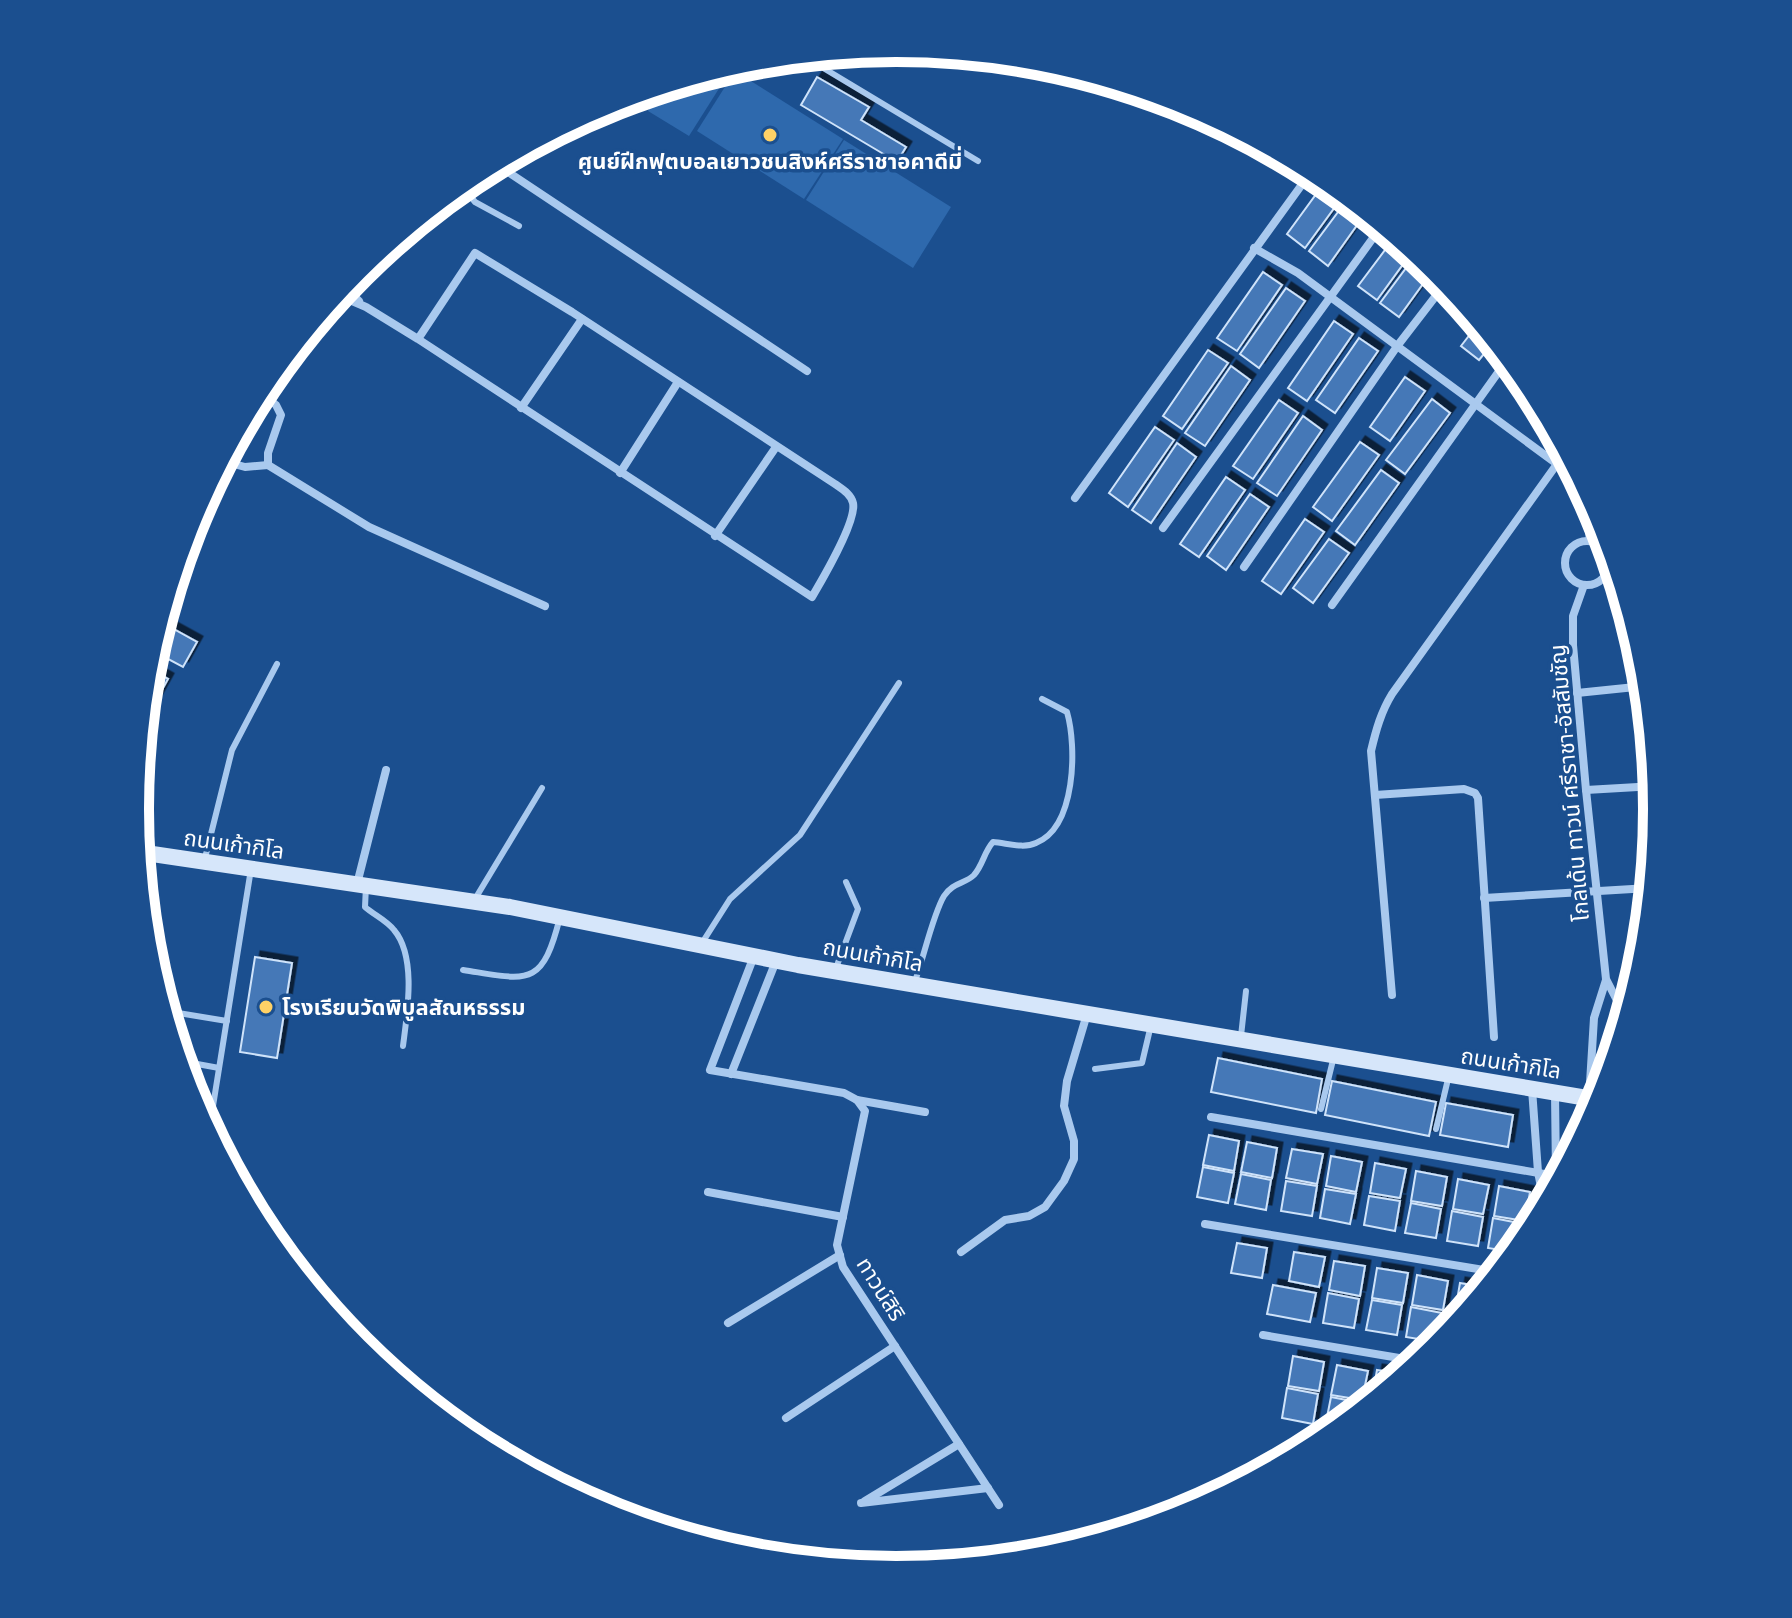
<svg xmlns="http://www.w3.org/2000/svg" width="1792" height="1618" font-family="Roboto,'Noto Sans Thai',sans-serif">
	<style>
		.green { fill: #2e69ad }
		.building { fill: #4478b7; stroke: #cfe3fa; stroke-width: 2; filter: url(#shadow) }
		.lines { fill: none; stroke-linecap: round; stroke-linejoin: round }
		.lane { stroke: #a9c9ee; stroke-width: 6 }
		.street { stroke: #a9c9ee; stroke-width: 8 }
		.secondary { stroke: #d6e6fa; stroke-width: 16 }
		.poi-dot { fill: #ffd166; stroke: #1b4f8f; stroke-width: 3 }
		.labels { text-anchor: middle; stroke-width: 7; stroke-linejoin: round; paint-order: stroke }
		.poi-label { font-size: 22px; font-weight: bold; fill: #fff; stroke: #1b4f8f }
		.street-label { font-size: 22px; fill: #fff; stroke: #1b4f8f }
		.rim { fill: none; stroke: #fff; stroke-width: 10 }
	</style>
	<defs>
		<filter id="shadow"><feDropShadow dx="5.5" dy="-5.5" stdDeviation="0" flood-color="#0009"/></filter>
	</defs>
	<rect width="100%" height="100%" fill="#1b4f8f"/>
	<g class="green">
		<polygon points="732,68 689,136 648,111 661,89"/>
		<polygon points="735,71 843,139 804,199 697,131"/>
		<polygon points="844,140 951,207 913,268 806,200"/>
	</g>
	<g class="building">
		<polygon points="817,77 869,107 861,120 906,147 897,162 801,105"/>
		<polygon points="1325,182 1343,196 1305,248 1287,234"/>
		<polygon points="1347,200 1365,214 1328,266 1309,251"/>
		<polygon points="1394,238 1412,252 1377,300 1358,286"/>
		<polygon points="1415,256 1433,270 1399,317 1380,303"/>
		<polygon points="1263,272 1282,285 1237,351 1217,338"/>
		<polygon points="1286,288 1305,301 1259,368 1240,354"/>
		<polygon points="1334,321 1353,334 1307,401 1288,388"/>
		<polygon points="1478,324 1493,343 1479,360 1461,346"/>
		<polygon points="1359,338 1378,351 1335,413 1316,400"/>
		<polygon points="1208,350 1228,363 1182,429 1163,416"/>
		<polygon points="1231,366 1250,380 1205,446 1185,433"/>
		<polygon points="1405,377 1425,391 1390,441 1370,427"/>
		<polygon points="1432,399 1450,413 1405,474 1386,460"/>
		<polygon points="1279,400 1298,413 1253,479 1233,466"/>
		<polygon points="1303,416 1322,430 1277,496 1257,483"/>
		<polygon points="1155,427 1174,440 1128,507 1109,493"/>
		<polygon points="1360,442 1379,455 1332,521 1313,507"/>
		<polygon points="1177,443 1196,457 1151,523 1132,510"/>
		<polygon points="1381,470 1399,483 1355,545 1336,531"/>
		<polygon points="1226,477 1245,490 1199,557 1180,544"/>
		<polygon points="1250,494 1269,507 1226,570 1207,556"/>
		<polygon points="1305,519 1324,532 1281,594 1262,581"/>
		<polygon points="1329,539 1349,553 1313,603 1293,588"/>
		<polygon points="161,622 197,642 183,667 153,651"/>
		<polygon points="152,670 168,679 143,724 148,677"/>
		<polygon points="255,957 292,963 277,1058 240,1052"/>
		<polygon points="1218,1058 1322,1079 1316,1113 1211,1092"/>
		<polygon points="1332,1081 1436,1102 1429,1136 1325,1115"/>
		<polygon points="1446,1103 1513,1115 1508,1147 1440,1135"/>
		<polygon points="1209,1135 1239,1141 1234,1171 1203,1165"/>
		<polygon points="1247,1142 1277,1148 1272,1178 1241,1172"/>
		<polygon points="1292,1149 1323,1154 1317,1184 1286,1178"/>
		<polygon points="1331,1156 1362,1162 1356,1192 1326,1186"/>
		<polygon points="1375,1163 1406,1169 1400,1198 1370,1193"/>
		<polygon points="1203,1167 1234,1173 1228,1203 1197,1197"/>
		<polygon points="1416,1171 1447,1177 1442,1206 1411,1201"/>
		<polygon points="1241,1174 1271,1180 1266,1210 1235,1204"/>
		<polygon points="1458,1179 1489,1185 1483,1214 1453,1209"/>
		<polygon points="1286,1181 1317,1186 1312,1216 1281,1211"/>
		<polygon points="1499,1186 1530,1192 1525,1221 1494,1216"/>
		<polygon points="1325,1189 1356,1194 1350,1224 1320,1218"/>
		<polygon points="1369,1196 1400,1201 1395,1231 1364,1225"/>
		<polygon points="1411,1203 1441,1209 1436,1238 1405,1233"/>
		<polygon points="1452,1211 1483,1217 1478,1246 1447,1241"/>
		<polygon points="1493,1218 1524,1224 1521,1241 1512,1252 1488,1248"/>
		<polygon points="1237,1243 1267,1248 1262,1278 1231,1273"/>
		<polygon points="1294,1252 1325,1257 1319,1287 1289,1281"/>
		<polygon points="1334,1261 1365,1266 1360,1296 1329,1290"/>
		<polygon points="1377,1268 1408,1273 1403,1303 1372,1298"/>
		<polygon points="1417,1275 1448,1281 1443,1310 1412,1305"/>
		<polygon points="1460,1283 1483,1287 1461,1314 1455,1312"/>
		<polygon points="1273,1285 1316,1293 1310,1322 1267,1314"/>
		<polygon points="1328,1293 1359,1299 1354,1328 1323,1323"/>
		<polygon points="1372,1300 1402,1305 1397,1335 1366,1330"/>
		<polygon points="1411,1307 1442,1313 1437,1342 1406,1337"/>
		<polygon points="1293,1356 1324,1362 1319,1391 1288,1386"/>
		<polygon points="1337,1365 1368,1371 1362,1400 1331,1395"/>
		<polygon points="1377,1370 1402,1374 1372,1398"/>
		<polygon points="1287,1388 1318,1394 1313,1424 1282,1418"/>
		<polygon points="1331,1397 1362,1403 1361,1407 1335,1428 1325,1427"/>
	</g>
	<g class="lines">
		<g class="lane">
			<polyline points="805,57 978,161"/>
			<polyline points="462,186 475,202 519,226"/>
			<polyline points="205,858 232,750 277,664"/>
			<path d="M366,886L365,907C374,915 386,920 394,930C417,957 407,1014 403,1046"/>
			<polyline points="475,899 542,788"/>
			<polyline points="702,943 730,899 800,835 899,683"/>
			<polyline points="836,968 858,909 846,882"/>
			<path d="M463,970C528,980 542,989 560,917"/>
			<path d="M915,981C923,960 933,914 944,896C953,882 965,884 974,875C983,865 984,852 993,842C1007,843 1023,849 1036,843C1076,827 1077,747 1067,712L1042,699"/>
			<polyline points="166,1011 227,1021"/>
			<polyline points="1241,1036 1246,991"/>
			<polyline points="181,1061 219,1068"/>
			<polyline points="1095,1069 1142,1063 1151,1025"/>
			<polyline points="1321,1109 1334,1056"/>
			<polyline points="1436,1129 1449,1075"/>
			<polyline points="209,1131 251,869"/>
		</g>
		<g class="street">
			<polyline points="496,164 807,371"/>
			<path d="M1254,248L1298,273L1557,464C1574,489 1588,510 1590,541"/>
			<polyline points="345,287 359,301"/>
			<path d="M338,295L366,307L418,339L812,597C822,580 857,521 853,503C851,494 842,489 835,484L572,312L475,253L418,339"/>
			<polyline points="260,392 276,405 281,415 268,453 268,465 369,527 545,606"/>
			<polyline points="521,408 582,319"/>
			<polyline points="1547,456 1558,441"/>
			<polyline points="223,461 245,467 268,465"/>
			<polyline points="620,473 678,382"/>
			<polyline points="1075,498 1311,172"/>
			<polyline points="1163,528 1381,227"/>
			<polyline points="715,536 776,447"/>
			<circle cx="1587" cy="563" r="22"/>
			<polyline points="1244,567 1398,345 1445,284"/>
			<polyline points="1584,585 1573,616 1573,645 1586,790 1606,979 1625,1016"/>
			<polyline points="1332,605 1507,360"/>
			<polyline points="1577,693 1645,686"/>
			<polyline points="1586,790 1655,786"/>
			<polyline points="1375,795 1464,789 1475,793 1478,798 1494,1037"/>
			<polyline points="357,884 386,770"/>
			<polyline points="1484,898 1649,888"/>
			<polyline points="754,956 710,1070 844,1093 857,1100 865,1111 837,1245 843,1267 999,1505"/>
			<path d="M1392,995L1371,751C1376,730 1381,712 1392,694L1557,464"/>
			<polyline points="731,1074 776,961"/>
			<polyline points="1532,1089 1538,1172 1544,1202"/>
			<polyline points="1589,1099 1594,1018 1606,980"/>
			<polyline points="857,1100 925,1112"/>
			<polyline points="1211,1117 1556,1176"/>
			<polyline points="1553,1185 1556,1176 1555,1093"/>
			<polyline points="708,1192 843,1217"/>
			<polyline points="1205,1224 1496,1272"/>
			<polyline points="961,1252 1005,1220 1029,1216 1045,1207 1064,1181 1074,1159 1074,1141 1064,1106 1067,1081 1087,1014"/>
			<polyline points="728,1323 840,1255"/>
			<polyline points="1263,1335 1417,1361"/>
			<polyline points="786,1418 895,1346"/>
			<polyline points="1300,1445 1310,1447"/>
			<polyline points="865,1501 959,1444"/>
			<polyline points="861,1503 988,1488"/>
		</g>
		<polyline class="secondary" points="139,852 510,907 798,965 1599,1100"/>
	</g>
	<g class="poi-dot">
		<circle cx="770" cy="135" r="8"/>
		<circle cx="266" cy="1007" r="8"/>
	</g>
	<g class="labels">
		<g class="poi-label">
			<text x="770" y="169">ศูนย์ฝีกฟุตบอลเยาวชนสิงห์ศรีราชาอคาดีมี่</text>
			<text x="282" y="1015" text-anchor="start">โรงเรียนวัดพิบูลสัณหธรรม</text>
		</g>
		<g class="street-label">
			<text transform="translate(1569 783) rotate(-95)" y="8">โกลเด้น ทาวน์ ศรีราชา-อัสสัมชัญ</text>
			<text transform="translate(234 844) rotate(8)" y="8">ถนนเก้ากิโล</text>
			<text transform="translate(873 955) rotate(10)" y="8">ถนนเก้ากิโล</text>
			<text transform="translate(1511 1063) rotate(9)" y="8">ถนนเก้ากิโล</text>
			<text transform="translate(881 1289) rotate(58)" y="8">ทาวน์สิริ</text>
		</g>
	</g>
	<path d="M0 0H1792V1618H0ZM149 809a747 747 0 1 1 1494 0a747 747 0 1 1-1494 0Z" fill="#1b4f8f" fill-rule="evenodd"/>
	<path class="rim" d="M149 809a747 747 0 1 1 1494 0a747 747 0 1 1-1494 0Z"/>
</svg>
